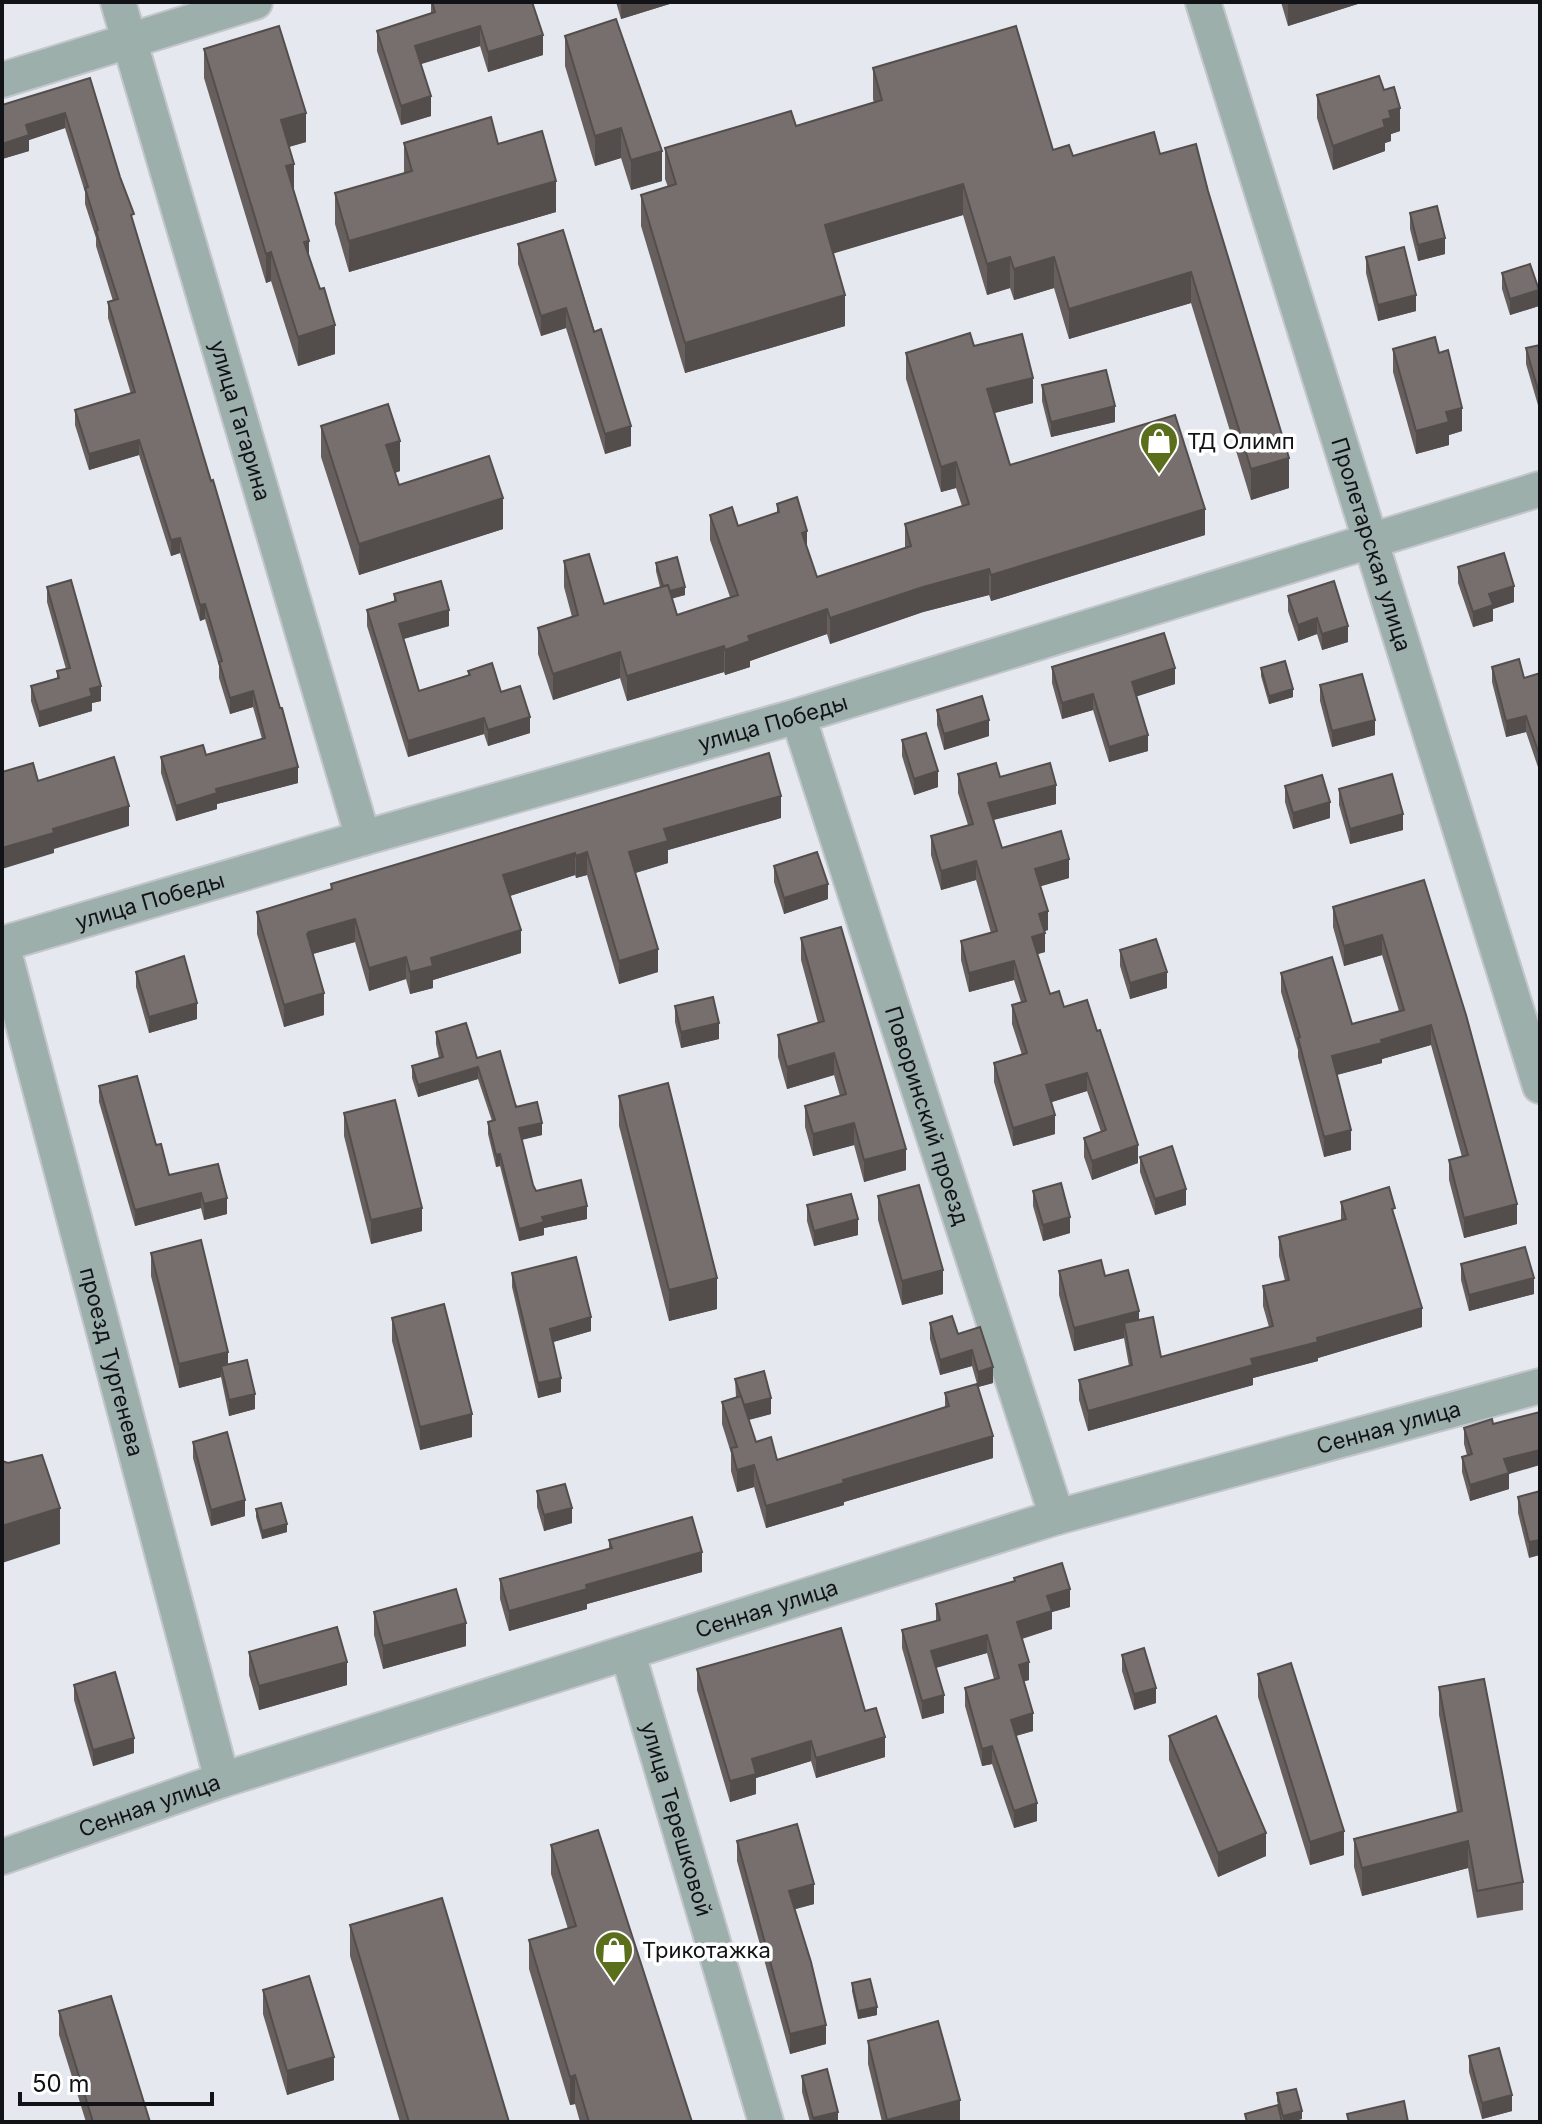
<svg xmlns="http://www.w3.org/2000/svg" width="1542" height="2124" font-family="Inter,sans-serif">
	<style>
		.lines { fill: none; stroke-linecap: round; stroke-linejoin: round }
		.minor-casing { stroke: #c3c6cc; stroke-width: 38 }
		.minor { stroke: #9dafab; stroke-width: 34 }
		.wall { fill: #665f5e }
		.shaded-wall { fill: #534e4c }
		.building { fill: #776f6d; stroke: #534e4c; stroke-width: 2 }
		.labels { text-anchor: middle; stroke-width: 7; stroke-linejoin: round; paint-order: stroke }
		.street-label { font-size: 22px; fill: #121316; stroke: #fff }
		.poi-label { font-size: 22px; fill: #121316; stroke: #fff; text-anchor: start }
	</style>
	<rect width="100%" height="100%" fill="#e5e8ef"/>
	<g class="lines">
		<g class="minor-casing">
			<g id="minor">
				<path id="s1" d="M118,2L363,838"/>
				<path id="s2" d="M1203,2L1540,1086"/>
				<polyline points="2,80 255,2"/>
				<path id="s3" d="M798,716L1057,1517"/>
				<path id="s4" d="M2,944L363,838L798,716L1540,489"/>
				<path id="s5" d="M2,944L222,1780"/>
				<path id="s6" d="M628,1654L766,2122"/>
				<path id="s7" d="M2,1857L222,1780L1057,1517L1540,1386"/>
			</g>
		</g>
		<use href="#minor" class="minor"/>
	</g>
	<g class="wall">
		<polygon points="431,2 532,2 543,55 488,72 480,46 420,64 431,116 401,125 377,51 377,31 431,13"/>
		<polygon points="616,2 676,2 621,19"/>
		<polygon points="1281,2 1364,2 1288,26"/>
		<polygon points="565,36 662,181 631,190 621,158 595,166 565,66"/>
		<polygon points="204,49 306,142 289,147 294,192 309,257 335,354 298,366 271,281 266,283 204,78"/>
		<polygon points="873,68 1053,150 1073,156 1160,154 1208,191 1289,488 1251,500 1191,303 1069,339 1054,288 1014,300 1010,288 987,295 963,215 833,253 845,326 685,373 641,226 641,195 668,187 665,179 665,148 796,126 874,103 873,99"/>
		<polygon points="90,78 298,783 217,804 217,809 176,821 161,773 161,757 206,755 262,739 253,707 230,714 219,678 219,666 205,619 200,621 180,553 171,556 139,455 89,470 75,425 75,410 131,394 108,318 108,302 113,301 96,246 96,238 85,204 85,192 65,128 29,140 29,151 2,159 2,105"/>
		<polygon points="1384,90 1400,131 1391,134 1391,141 1385,143 1385,151 1333,170 1317,118 1317,95"/>
		<polygon points="404,143 498,144 556,212 349,272 335,224 335,193 404,174"/>
		<polygon points="1410,213 1445,254 1418,261 1410,229"/>
		<polygon points="563,230 631,446 605,454 566,328 541,336 518,264 518,244"/>
		<polygon points="1366,257 1416,311 1378,321 1366,273"/>
		<polygon points="1502,273 1539,306 1510,315 1502,289"/>
		<polygon points="1540,345 1540,412 1526,364 1526,348"/>
		<polygon points="974,346 1033,403 994,413 1010,465 1205,535 991,601 989,595 923,612 830,644 827,634 750,661 750,667 725,675 724,672 627,701 620,678 553,700 538,654 538,628 572,617 564,587 564,561 604,604 660,587 656,571 656,563 685,595 672,598 677,615 730,597 710,540 710,515 738,526 777,513 777,504 807,548 817,577 905,548 905,524 962,506 956,488 941,492 906,379 906,353"/>
		<polygon points="1393,349 1439,353 1462,431 1449,435 1449,445 1416,454 1393,372"/>
		<polygon points="1042,385 1115,422 1051,437 1042,401"/>
		<polygon points="321,426 400,471 395,473 399,485 503,529 359,575 321,457"/>
		<polygon points="1458,567 1514,602 1493,609 1493,621 1473,627 1458,583"/>
		<polygon points="47,587 101,701 92,703 92,711 39,727 31,701 31,686 57,678 57,671 66,669 47,602"/>
		<polygon points="394,594 449,626 404,639 419,691 468,675 468,671 501,692 530,733 488,746 484,734 408,757 367,626 367,610 394,601"/>
		<polygon points="1288,596 1348,642 1322,650 1317,634 1298,641 1288,611"/>
		<polygon points="1052,667 1175,684 1137,696 1148,751 1109,762 1093,710 1062,719 1052,683"/>
		<polygon points="1492,667 1524,678 1540,673 1540,773 1526,732 1506,737 1492,682"/>
		<polygon points="1261,668 1293,697 1269,704 1261,676"/>
		<polygon points="1320,685 1375,735 1332,747 1320,701"/>
		<polygon points="937,710 989,736 944,750 937,725"/>
		<polygon points="902,740 938,787 914,795 902,756"/>
		<polygon points="958,774 1000,777 1056,804 994,820 1002,848 1069,878 1040,886 1048,930 1044,931 1045,952 1037,954 1050,994 1064,1007 1138,1163 1092,1180 1084,1157 1084,1138 1101,1132 1087,1091 1051,1102 1055,1134 1013,1146 994,1082 994,1063 1022,1055 1012,1024 1012,1005 1021,1002 1014,980 969,992 961,960 961,941 991,933 976,880 941,890 931,855 931,836 968,825 958,793"/>
		<polygon points="1285,786 1330,818 1293,829 1285,802"/>
		<polygon points="1339,789 1403,830 1350,844 1339,805"/>
		<polygon points="781,818 668,850 668,863 635,873 658,972 619,984 587,875 576,878 575,875 510,896 521,953 433,980 433,988 410,994 406,979 369,991 355,942 313,954 324,1015 284,1027 257,934 257,912 331,889 331,884"/>
		<polygon points="774,866 828,899 784,914 774,882"/>
		<polygon points="1424,880 1517,1224 1464,1238 1449,1180 1449,1160 1462,1157 1431,1045 1382,1059 1382,1063 1337,1075 1351,1150 1324,1157 1298,1057 1298,1050 1281,992 1281,973 1352,1024 1399,1011 1382,955 1344,966 1333,927 1333,907"/>
		<polygon points="801,938 906,1170 864,1182 854,1145 813,1156 805,1127 805,1106 840,1096 834,1075 787,1089 778,1057 778,1035 818,1023 801,960"/>
		<polygon points="1120,950 1167,988 1130,999 1120,966"/>
		<polygon points="136,972 197,1019 149,1033 136,987"/>
		<polygon points="675,1006 719,1039 681,1048 675,1022"/>
		<polygon points="436,1032 477,1058 542,1135 522,1140 533,1185 536,1191 587,1219 544,1228 544,1235 519,1241 500,1166 496,1167 488,1134 488,1122 492,1121 478,1079 418,1097 412,1078 412,1066 439,1058 436,1044"/>
		<polygon points="99,1086 156,1145 169,1175 218,1164 227,1214 204,1220 201,1208 135,1226 99,1102"/>
		<polygon points="619,1096 717,1309 669,1321 619,1126"/>
		<polygon points="344,1113 422,1231 371,1244 344,1136"/>
		<polygon points="1140,1157 1186,1205 1155,1215 1140,1172"/>
		<polygon points="1033,1191 1070,1233 1043,1241 1033,1206"/>
		<polygon points="878,1196 943,1294 902,1305 878,1220"/>
		<polygon points="1341,1202 1395,1221 1422,1327 1318,1358 1318,1361 1253,1378 1253,1385 1088,1431 1079,1400 1079,1380 1129,1366 1124,1338 1074,1351 1059,1295 1059,1271 1105,1276 1139,1320 1161,1357 1269,1327 1263,1306 1263,1286 1285,1281 1279,1256 1279,1237 1341,1221"/>
		<polygon points="807,1205 858,1235 814,1246 807,1221"/>
		<polygon points="151,1253 228,1364 255,1409 229,1416 221,1377 179,1388 151,1276"/>
		<polygon points="1461,1264 1534,1294 1469,1311 1461,1280"/>
		<polygon points="512,1273 591,1331 553,1342 561,1392 538,1398 512,1287"/>
		<polygon points="392,1318 472,1437 420,1450 392,1341"/>
		<polygon points="930,1323 958,1334 980,1327 993,1383 978,1387 993,1458 844,1502 844,1505 766,1528 754,1487 737,1492 731,1471 731,1453 722,1424 722,1402 736,1397 735,1379 771,1414 749,1420 756,1442 777,1460 945,1408 945,1393 977,1384 972,1366 940,1375 930,1339"/>
		<polygon points="1464,1428 1509,1474 1509,1489 1470,1501 1462,1472 1462,1457 1467,1455 1464,1444"/>
		<polygon points="193,1442 245,1516 211,1526 193,1458"/>
		<polygon points="537,1491 572,1523 544,1531 537,1507"/>
		<polygon points="1540,1491 1529,1558 1518,1513 1518,1497"/>
		<polygon points="256,1509 287,1532 262,1539 256,1517"/>
		<polygon points="609,1540 702,1572 587,1604 587,1609 509,1631 500,1599 500,1579 609,1549"/>
		<polygon points="1014,1578 1070,1607 1052,1612 1052,1629 1022,1639 1029,1680 1024,1681 1033,1731 1016,1736 1037,1821 1014,1828 992,1764 982,1766 965,1706 965,1688 994,1679 987,1653 936,1668 944,1713 922,1719 902,1648 902,1630 936,1621 936,1604 1014,1581"/>
		<polygon points="374,1612 466,1646 383,1669 374,1635"/>
		<polygon points="249,1652 347,1685 259,1710 249,1675"/>
		<polygon points="1122,1655 1156,1703 1134,1710 1122,1671"/>
		<polygon points="697,1669 865,1711 885,1757 816,1778 811,1761 756,1778 756,1794 730,1802 697,1690"/>
		<polygon points="1258,1674 1344,1855 1310,1865 1258,1697"/>
		<polygon points="74,1685 134,1753 93,1766 74,1700"/>
		<polygon points="1439,1687 1523,1882 1523,1910 1477,1918 1468,1868 1362,1896 1354,1867 1354,1839 1457,1812 1439,1715"/>
		<polygon points="1169,1736 1266,1856 1218,1877 1169,1760"/>
		<polygon points="737,1841 814,1904 794,1909 826,2044 790,2054 737,1861"/>
		<polygon points="551,1845 692,2122 580,2122 575,2104 570,2105 529,1969 529,1940 568,1929 551,1874"/>
		<polygon points="350,1925 509,2122 400,2122 350,1956"/>
		<polygon points="852,1983 877,2015 858,2019 852,1991"/>
		<polygon points="263,1990 334,2080 287,2095 263,2014"/>
		<polygon points="59,2011 150,2122 86,2122 59,2035"/>
		<polygon points="868,2041 960,2122 882,2122 868,2064"/>
		<polygon points="1469,2056 1512,2111 1482,2119 1469,2072"/>
		<polygon points="802,2076 838,2122 810,2122 802,2092"/>
		<polygon points="1277,2093 1302,2119 1290,2122 1283,2122 1277,2101"/>
	</g>
	<g class="shaded-wall">
		<polygon points="621,2 676,2 621,19"/>
		<polygon points="1291,2 1364,2 1288,26 1288,3"/>
		<polygon points="480,26 480,46 415,66 415,46"/>
		<polygon points="543,35 543,55 488,72 488,52"/>
		<polygon points="431,96 431,116 401,125 401,106"/>
		<polygon points="1400,108 1400,131 1391,134 1391,141 1385,143 1385,151 1333,170 1333,146 1383,120 1389,111"/>
		<polygon points="65,113 65,128 29,140 29,151 2,159 2,144 26,125"/>
		<polygon points="306,113 306,142 281,149 281,120"/>
		<polygon points="621,128 621,158 595,166 595,136"/>
		<polygon points="662,151 662,181 631,190 631,160"/>
		<polygon points="294,164 294,193 286,166"/>
		<polygon points="556,181 556,212 349,272 349,241"/>
		<polygon points="963,184 963,215 825,256 825,225"/>
		<polygon points="1445,238 1445,254 1418,261 1418,245"/>
		<polygon points="309,241 309,270 304,242"/>
		<polygon points="271,252 271,281 266,283 266,254"/>
		<polygon points="1010,257 1010,288 987,295 987,264"/>
		<polygon points="1054,257 1054,288 1014,300 1014,269"/>
		<polygon points="1191,272 1191,303 1069,339 1069,309"/>
		<polygon points="1539,290 1539,306 1510,315 1510,299"/>
		<polygon points="845,295 845,326 685,373 685,343"/>
		<polygon points="1416,295 1416,311 1378,321 1378,305"/>
		<polygon points="566,308 566,328 541,336 541,316"/>
		<polygon points="335,325 335,354 298,366 298,337"/>
		<polygon points="1033,378 1033,403 987,415 987,389"/>
		<polygon points="1115,406 1115,422 1051,437 1051,422"/>
		<polygon points="1462,408 1462,431 1449,435 1449,445 1416,454 1416,431 1446,412"/>
		<polygon points="631,426 631,446 605,454 605,434"/>
		<polygon points="139,440 139,455 89,470 89,454"/>
		<polygon points="400,441 400,471 386,476 386,445"/>
		<polygon points="1289,458 1289,488 1251,500 1251,469"/>
		<polygon points="956,462 956,488 941,492 941,467"/>
		<polygon points="503,498 503,529 359,575 359,544"/>
		<polygon points="1205,509 1205,535 991,601 991,575"/>
		<polygon points="807,531 807,557 802,533"/>
		<polygon points="180,538 180,553 171,556 171,540"/>
		<polygon points="989,569 989,595 923,612 830,644 830,618 923,587"/>
		<polygon points="1514,586 1514,602 1493,609 1493,621 1473,627 1473,612 1489,594"/>
		<polygon points="685,587 685,595 664,601 664,593"/>
		<polygon points="205,604 205,619 200,621 200,605"/>
		<polygon points="827,609 827,634 750,661 750,667 725,675 725,650 748,636"/>
		<polygon points="449,610 449,626 399,640 399,624"/>
		<polygon points="1317,618 1317,634 1298,641 1298,625"/>
		<polygon points="1348,626 1348,642 1322,650 1322,634"/>
		<polygon points="724,646 724,672 627,701 627,676"/>
		<polygon points="620,652 620,678 553,700 553,674"/>
		<polygon points="1175,668 1175,684 1132,698 1132,682"/>
		<polygon points="101,686 101,701 92,703 92,711 39,727 39,712 90,689"/>
		<polygon points="1293,689 1293,697 1269,704 1269,696"/>
		<polygon points="253,691 253,707 230,714 230,698"/>
		<polygon points="1093,694 1093,710 1062,719 1062,703"/>
		<polygon points="1526,716 1526,732 1506,737 1506,721"/>
		<polygon points="530,717 530,733 488,746 488,730"/>
		<polygon points="484,718 484,734 408,757 408,741"/>
		<polygon points="989,720 989,736 944,750 944,734"/>
		<polygon points="1375,720 1375,735 1332,747 1332,731"/>
		<polygon points="1148,735 1148,751 1109,762 1109,747"/>
		<polygon points="298,767 298,783 217,804 217,809 176,821 176,806 216,789"/>
		<polygon points="938,771 938,787 914,795 914,779"/>
		<polygon points="1056,785 1056,804 988,821 988,803"/>
		<polygon points="781,796 781,818 668,850 668,863 629,875 629,852 664,829"/>
		<polygon points="1330,802 1330,818 1293,829 1293,813"/>
		<polygon points="129,806 129,826 54,849 54,853 2,869 2,848 53,829"/>
		<polygon points="1403,814 1403,830 1350,844 1350,829"/>
		<polygon points="587,852 587,875 576,878 576,856"/>
		<polygon points="575,853 575,875 503,898 503,875"/>
		<polygon points="1069,859 1069,878 1035,888 1035,869"/>
		<polygon points="976,861 976,880 941,890 941,871"/>
		<polygon points="828,884 828,899 784,914 784,898"/>
		<polygon points="1048,911 1048,930 1039,933 1039,914"/>
		<polygon points="355,919 355,942 309,955 307,934 309,932"/>
		<polygon points="521,930 521,953 433,980 433,988 410,994 410,972 431,958"/>
		<polygon points="1045,933 1045,952 1032,956 1032,937"/>
		<polygon points="1382,935 1382,955 1344,966 1344,946"/>
		<polygon points="658,949 658,972 619,984 619,961"/>
		<polygon points="406,957 406,979 369,991 369,968"/>
		<polygon points="1014,961 1014,980 969,992 969,973"/>
		<polygon points="1167,972 1167,988 1130,999 1130,983"/>
		<polygon points="324,993 324,1015 284,1027 284,1005"/>
		<polygon points="197,1003 197,1019 149,1033 149,1017"/>
		<polygon points="719,1023 719,1039 681,1048 681,1032"/>
		<polygon points="1431,1025 1431,1045 1382,1059 1382,1063 1332,1076 1332,1056"/>
		<polygon points="834,1053 834,1075 787,1089 787,1067"/>
		<polygon points="478,1067 478,1079 418,1097 418,1085"/>
		<polygon points="1087,1073 1087,1091 1046,1104 1046,1085"/>
		<polygon points="1055,1115 1055,1134 1013,1146 1013,1128"/>
		<polygon points="542,1123 542,1135 519,1140 519,1128"/>
		<polygon points="854,1123 854,1145 813,1156 813,1134"/>
		<polygon points="1351,1130 1351,1150 1324,1157 1324,1137"/>
		<polygon points="1138,1145 1138,1163 1092,1180 1092,1161"/>
		<polygon points="906,1149 906,1170 864,1182 864,1160"/>
		<polygon points="500,1154 500,1166 496,1167 496,1155"/>
		<polygon points="1186,1189 1186,1205 1155,1215 1155,1199"/>
		<polygon points="201,1193 201,1208 135,1226 135,1210"/>
		<polygon points="227,1198 227,1214 204,1220 204,1204"/>
		<polygon points="1517,1204 1517,1224 1464,1238 1464,1218"/>
		<polygon points="587,1206 587,1219 544,1228 544,1235 519,1241 519,1229 542,1217"/>
		<polygon points="422,1208 422,1231 371,1244 371,1220"/>
		<polygon points="1070,1217 1070,1233 1043,1241 1043,1225"/>
		<polygon points="858,1219 858,1235 814,1246 814,1231"/>
		<polygon points="943,1270 943,1294 902,1305 902,1281"/>
		<polygon points="717,1278 717,1309 669,1321 669,1290"/>
		<polygon points="1534,1278 1534,1294 1469,1311 1469,1295"/>
		<polygon points="1422,1308 1422,1327 1318,1358 1318,1361 1253,1378 1253,1385 1088,1431 1088,1411 1251,1359"/>
		<polygon points="1139,1311 1139,1334 1124,1323 1124,1338 1074,1351 1074,1328"/>
		<polygon points="591,1317 591,1331 550,1343 550,1329"/>
		<polygon points="972,1350 972,1366 940,1375 940,1360"/>
		<polygon points="228,1352 228,1375 221,1366 221,1377 179,1388 179,1364"/>
		<polygon points="993,1367 993,1383 978,1387 978,1372"/>
		<polygon points="561,1378 561,1392 538,1398 538,1383"/>
		<polygon points="255,1394 255,1409 229,1416 229,1400"/>
		<polygon points="771,1398 771,1414 743,1421 743,1406"/>
		<polygon points="472,1414 472,1437 420,1450 420,1427"/>
		<polygon points="993,1436 993,1458 844,1502 844,1505 766,1528 766,1506 843,1480"/>
		<polygon points="1540,1450 1540,1465 1509,1474 1509,1489 1470,1501 1470,1485 1504,1459"/>
		<polygon points="754,1465 754,1487 737,1492 737,1470"/>
		<polygon points="245,1500 245,1516 211,1526 211,1510"/>
		<polygon points="60,1508 60,1544 2,1563 2,1526"/>
		<polygon points="572,1508 572,1523 544,1531 544,1515"/>
		<polygon points="287,1524 287,1532 262,1539 262,1531"/>
		<polygon points="1540,1540 1540,1555 1529,1558 1529,1542"/>
		<polygon points="702,1552 702,1572 587,1604 587,1609 509,1631 509,1611 586,1585"/>
		<polygon points="1070,1589 1070,1607 1052,1612 1052,1629 1017,1640 1017,1622 1047,1596"/>
		<polygon points="466,1623 466,1646 383,1669 383,1646"/>
		<polygon points="987,1635 987,1653 931,1669 931,1651"/>
		<polygon points="347,1662 347,1685 259,1710 259,1686"/>
		<polygon points="1029,1662 1029,1680 1019,1683 1019,1665"/>
		<polygon points="1156,1688 1156,1703 1134,1710 1134,1694"/>
		<polygon points="944,1695 944,1713 922,1719 922,1701"/>
		<polygon points="1033,1713 1033,1731 1011,1737 1011,1720"/>
		<polygon points="885,1737 885,1757 816,1778 816,1758"/>
		<polygon points="134,1738 134,1753 93,1766 93,1750"/>
		<polygon points="811,1741 811,1761 756,1778 756,1794 730,1802 730,1781 752,1759"/>
		<polygon points="992,1746 992,1764 982,1766 982,1749"/>
		<polygon points="1037,1803 1037,1821 1014,1828 1014,1811"/>
		<polygon points="1344,1831 1344,1855 1310,1865 1310,1842"/>
		<polygon points="1266,1833 1266,1856 1218,1877 1218,1853"/>
		<polygon points="1468,1841 1468,1868 1362,1896 1362,1868"/>
		<polygon points="814,1884 814,1904 789,1911 789,1891"/>
		<polygon points="877,2007 877,2015 858,2019 858,2011"/>
		<polygon points="826,2025 826,2044 790,2054 790,2034"/>
		<polygon points="334,2057 334,2080 287,2095 287,2071"/>
		<polygon points="575,2075 575,2104 570,2105 570,2077"/>
		<polygon points="1512,2095 1512,2111 1482,2119 1482,2103"/>
		<polygon points="960,2100 960,2122 887,2122 887,2120"/>
		<polygon points="1302,2111 1302,2119 1290,2122 1283,2122 1283,2116"/>
		<polygon points="838,2112 838,2122 813,2122 813,2118"/>
	</g>
	<g class="building">
		<polygon points="432,2 532,2 543,35 488,52 480,26 415,46 431,96 401,106 377,31 435,12"/>
		<polygon points="616,19 662,151 631,160 621,128 595,136 565,36"/>
		<polygon points="279,26 306,113 281,120 294,164 286,166 309,241 304,242 320,289 324,288 335,325 298,337 271,252 266,254 204,49"/>
		<polygon points="1016,26 1053,150 1069,145 1073,156 1154,132 1160,154 1196,144 1208,191 1289,458 1251,469 1191,272 1069,309 1054,257 1014,269 1010,257 987,264 963,184 825,225 845,295 685,343 641,195 676,184 665,148 791,111 796,126 882,100 873,68"/>
		<polygon points="1379,76 1384,90 1394,87 1400,108 1389,111 1391,118 1383,120 1385,127 1333,146 1317,95"/>
		<polygon points="90,78 120,177 134,214 131,215 211,481 213,480 280,708 282,708 298,767 216,789 217,793 176,806 161,757 203,745 206,755 265,738 253,691 230,698 219,662 222,661 205,604 200,605 180,538 171,540 139,440 89,454 75,410 135,392 108,302 118,299 96,231 98,230 85,188 88,187 65,113 26,125 29,135 2,144 2,105"/>
		<polygon points="491,117 498,144 542,131 556,181 349,241 335,193 412,171 404,143"/>
		<polygon points="1437,206 1445,238 1418,245 1410,213"/>
		<polygon points="563,230 594,332 601,329 631,426 605,434 566,308 541,316 518,244"/>
		<polygon points="1404,247 1416,295 1378,305 1366,257"/>
		<polygon points="1530,264 1539,290 1510,299 1502,273"/>
		<polygon points="970,333 974,346 1022,334 1033,378 987,389 1010,465 1175,415 1205,509 991,575 989,569 923,587 830,618 827,609 748,636 750,641 725,650 724,646 627,676 620,652 553,674 538,628 578,615 564,561 589,554 604,604 668,585 677,615 738,595 710,515 732,507 738,526 779,512 777,504 797,497 807,531 802,533 817,577 911,546 905,524 969,504 956,462 941,467 906,353"/>
		<polygon points="1435,337 1439,353 1448,350 1462,408 1446,412 1449,422 1416,431 1393,349"/>
		<polygon points="1540,345 1540,397 1526,348"/>
		<polygon points="1106,370 1115,406 1051,422 1042,385"/>
		<polygon points="388,404 400,441 386,445 399,485 489,456 503,498 359,544 321,426"/>
		<polygon points="1504,553 1514,586 1489,594 1493,605 1473,612 1458,567"/>
		<polygon points="677,557 685,587 670,591 668,585 663,586 656,563"/>
		<polygon points="71,580 101,686 90,689 92,696 39,712 31,686 59,678 57,671 70,668 47,587"/>
		<polygon points="441,581 449,610 399,624 419,691 470,675 468,671 492,663 501,692 520,686 530,717 488,730 484,718 408,741 367,610 396,601 394,594"/>
		<polygon points="1334,581 1348,626 1322,634 1317,618 1298,625 1288,596"/>
		<polygon points="1164,633 1175,668 1132,682 1148,735 1109,747 1093,694 1062,703 1052,667"/>
		<polygon points="1519,659 1524,678 1540,673 1540,757 1526,716 1506,721 1492,667"/>
		<polygon points="1285,661 1293,689 1269,696 1261,668"/>
		<polygon points="1362,674 1375,720 1332,731 1320,685"/>
		<polygon points="982,696 989,720 944,734 937,710"/>
		<polygon points="926,733 938,771 914,779 902,740"/>
		<polygon points="769,753 781,796 664,829 668,841 629,852 658,949 619,961 587,852 576,856 575,853 503,875 521,930 431,958 433,966 410,972 406,957 369,968 355,919 309,932 307,934 324,993 284,1005 257,912 332,889 331,884"/>
		<polygon points="114,757 129,806 53,829 54,833 2,848 2,772 33,763 38,781"/>
		<polygon points="996,763 1000,777 1050,763 1056,785 988,803 1002,848 1061,831 1069,859 1035,869 1048,911 1039,914 1045,933 1032,937 1050,994 1059,991 1064,1007 1087,1000 1097,1031 1100,1030 1138,1145 1092,1161 1084,1138 1106,1130 1087,1073 1046,1085 1055,1115 1013,1128 994,1063 1027,1053 1012,1005 1026,1001 1014,961 969,973 961,941 997,931 976,861 941,871 931,836 973,824 958,774"/>
		<polygon points="1392,774 1403,814 1350,829 1339,789"/>
		<polygon points="1322,775 1330,802 1293,813 1285,786"/>
		<polygon points="817,852 828,884 784,898 774,866"/>
		<polygon points="1424,880 1466,1015 1517,1204 1464,1218 1449,1160 1468,1155 1431,1025 1381,1040 1382,1043 1332,1056 1351,1130 1324,1137 1298,1038 1300,1037 1281,973 1332,957 1352,1024 1404,1010 1382,935 1344,946 1333,907"/>
		<polygon points="841,927 906,1149 864,1160 854,1123 813,1134 805,1106 846,1094 834,1053 787,1067 778,1035 824,1021 801,938"/>
		<polygon points="1156,939 1167,972 1130,983 1120,950"/>
		<polygon points="184,956 197,1003 149,1017 136,972"/>
		<polygon points="713,997 719,1023 681,1032 675,1006"/>
		<polygon points="466,1023 477,1058 500,1051 516,1107 537,1102 542,1123 519,1128 533,1185 536,1191 581,1180 587,1206 542,1217 544,1222 519,1229 500,1154 496,1155 488,1122 495,1120 478,1067 418,1085 412,1066 443,1057 436,1032"/>
		<polygon points="137,1076 156,1145 161,1144 169,1175 218,1164 227,1198 204,1204 201,1193 135,1210 99,1086"/>
		<polygon points="668,1083 717,1278 669,1290 619,1096"/>
		<polygon points="395,1100 422,1208 371,1220 344,1113"/>
		<polygon points="1172,1146 1186,1189 1155,1199 1140,1157"/>
		<polygon points="1061,1183 1070,1217 1043,1225 1033,1191"/>
		<polygon points="919,1185 943,1270 902,1281 878,1196"/>
		<polygon points="1389,1187 1395,1208 1392,1209 1422,1308 1317,1338 1318,1342 1251,1359 1253,1365 1088,1411 1079,1380 1132,1365 1124,1323 1153,1317 1161,1357 1273,1326 1263,1286 1289,1280 1279,1237 1346,1219 1341,1202"/>
		<polygon points="851,1194 858,1219 814,1231 807,1205"/>
		<polygon points="201,1240 228,1352 179,1364 151,1253"/>
		<polygon points="1525,1247 1534,1278 1469,1295 1461,1264"/>
		<polygon points="576,1257 591,1317 550,1329 561,1378 538,1383 512,1273"/>
		<polygon points="1101,1260 1105,1276 1128,1270 1139,1311 1074,1328 1059,1271"/>
		<polygon points="444,1304 472,1414 420,1427 392,1318"/>
		<polygon points="952,1316 958,1334 980,1327 993,1367 978,1372 972,1350 940,1360 930,1323"/>
		<polygon points="247,1360 255,1394 229,1400 221,1366"/>
		<polygon points="764,1371 771,1398 744,1405 735,1379"/>
		<polygon points="977,1384 993,1436 843,1480 844,1483 766,1506 754,1465 737,1470 731,1448 737,1447 722,1402 741,1396 756,1442 771,1437 777,1460 949,1406 945,1393"/>
		<polygon points="1540,1412 1540,1450 1504,1459 1509,1473 1470,1485 1462,1457 1472,1454 1464,1428 1492,1419 1493,1424"/>
		<polygon points="227,1432 245,1500 211,1510 193,1442"/>
		<polygon points="42,1455 60,1508 2,1526 2,1461 8,1463"/>
		<polygon points="565,1484 572,1508 544,1515 537,1491"/>
		<polygon points="1540,1491 1540,1540 1529,1542 1518,1497"/>
		<polygon points="281,1503 287,1524 262,1531 256,1509"/>
		<polygon points="692,1517 702,1552 586,1585 587,1589 509,1611 500,1579 612,1548 609,1540"/>
		<polygon points="1062,1563 1070,1589 1047,1596 1052,1611 1017,1622 1029,1662 1019,1665 1033,1713 1011,1720 1037,1803 1014,1811 992,1746 982,1749 965,1688 999,1678 987,1635 931,1651 944,1695 922,1701 902,1630 940,1620 936,1604 1015,1581 1014,1578"/>
		<polygon points="456,1589 466,1623 383,1646 374,1612"/>
		<polygon points="337,1627 347,1662 259,1686 249,1652"/>
		<polygon points="841,1628 865,1711 876,1708 885,1737 816,1758 811,1741 752,1759 756,1774 730,1781 697,1669"/>
		<polygon points="1144,1648 1156,1688 1134,1694 1122,1655"/>
		<polygon points="1291,1663 1344,1831 1310,1842 1258,1674"/>
		<polygon points="115,1672 134,1738 93,1750 74,1685"/>
		<polygon points="1484,1679 1523,1882 1477,1891 1468,1841 1362,1868 1354,1839 1462,1811 1439,1687"/>
		<polygon points="1216,1716 1266,1833 1218,1853 1169,1736"/>
		<polygon points="797,1824 814,1884 789,1891 811,1962 826,2025 790,2034 737,1841"/>
		<polygon points="598,1830 692,2122 589,2122 575,2075 570,2077 529,1940 576,1926 551,1845"/>
		<polygon points="442,1898 509,2122 409,2122 350,1925"/>
		<polygon points="309,1976 334,2057 287,2071 263,1990"/>
		<polygon points="870,1979 877,2007 858,2011 852,1983"/>
		<polygon points="111,1996 150,2122 93,2122 59,2011"/>
		<polygon points="938,2021 960,2100 887,2120 868,2041"/>
		<polygon points="1499,2048 1512,2095 1482,2103 1469,2056"/>
		<polygon points="827,2069 838,2112 813,2118 802,2076"/>
		<polygon points="1296,2089 1302,2111 1283,2116 1277,2093"/>
		<polygon points="1404,2101 1408,2122 1349,2122 1347,2114"/>
		<polygon points="1278,2105 1282,2122 1247,2122 1245,2114"/>
	</g>
	<defs>
		<g id="shop-pin" transform="scale(2)"><path d="M0 17L-7.5 6A9.5 9.5 0 1 1 7.5 6Z" fill="#5a6e1c" stroke="#fff"/><path d="M-5-2.5h2.3a2.7 3.5 0 0 1 5.4 0H5L5.5 6h-11ZM-1.5-2.5h3a1.5 2.3 0 0 0-3 0Z" fill="#fff"/></g>
	</defs>
	<g fill-rule="evenodd">
		<use href="#shop-pin" x="1159" y="441"/>
		<use href="#shop-pin" x="614" y="1950"/>
	</g>
	<g class="labels">
		<g class="street-label">
			<text dy="8" stroke="none"><textPath href="#s1" startOffset="436">улица Гагарина</textPath></text>
			<text dy="8" stroke="none"><textPath href="#s2" startOffset="568">Пролетарская улица</textPath></text>
			<text dy="8" stroke="none"><textPath href="#s4" startOffset="802">улица Победы</textPath></text>
			<text dy="8" stroke="none"><textPath href="#s4" startOffset="154">улица Победы</textPath></text>
			<text dy="8" stroke="none"><textPath href="#s3" startOffset="420">Поворинский проезд</textPath></text>
			<text dy="8" stroke="none"><textPath href="#s5" startOffset="432">проезд Тургенева</textPath></text>
			<text dy="8" stroke="none"><textPath href="#s7" startOffset="1452">Сенная улица</textPath></text>
			<text dy="8" stroke="none"><textPath href="#s7" startOffset="804">Сенная улица</textPath></text>
			<text dy="8" stroke="none"><textPath href="#s7" startOffset="156">Сенная улица</textPath></text>
			<text dy="8" stroke="none"><textPath href="#s6" startOffset="172">улица Терешковой</textPath></text>
		</g>
		<g class="poi-label">
			<text x="1187" y="449">ТД Олимп</text>
			<text x="642" y="1958">Трикотажка</text>
		</g>
	</g>
	<rect width="1542" height="2124" fill="none" stroke="#121316" stroke-width="8"/>
	<path d="M20 2092v12h192v-12" fill="none" stroke="#121316" stroke-width="4"/>
	<text x="32" y="2092" font-size="24" fill="#121316" stroke="#ffffff" stroke-width="6" paint-order="stroke">50 m</text>
</svg>
